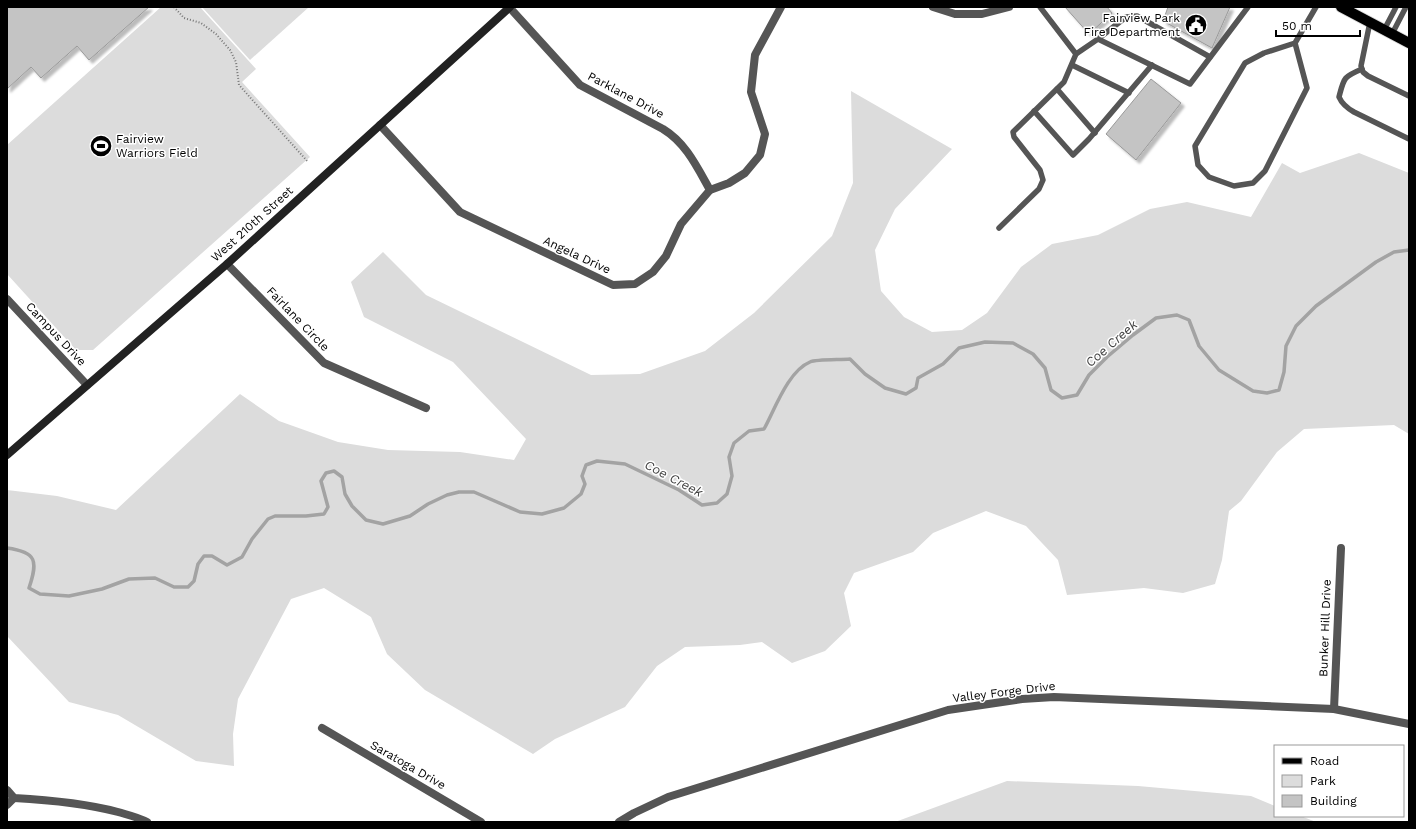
<svg xmlns="http://www.w3.org/2000/svg" width="1416" height="829" font-family="'Work Sans',sans-serif">
	<style>
		.green { fill: #dcdcdc }
		.lines { fill: none; stroke-linecap: round; stroke-linejoin: round }
		.stream { stroke: #a3a3a3; stroke-width: 3.5 }
		.building { fill: #c4c4c4; stroke: #999; filter: url(#shadow) }
		.primary-casing { stroke: #dbdbdb; stroke-width: 12 }
		.path { stroke: #777; stroke-width: 2; stroke-dasharray: 1 2; stroke-linecap: butt }
		.lane { stroke: #555; stroke-width: 5.5 }
		.street { stroke: #555; stroke-width: 8 }
		.secondary { stroke: #222; stroke-width: 8 }
		.primary { stroke: #000; stroke-width: 10 }
		.labels { text-anchor: middle; stroke-width: 3; stroke-linejoin: round; paint-order: stroke }
		.poi-label { font-size: 12px; fill: #000; stroke: #fff; text-anchor: end }
		.street-label { font-size: 12px; fill: #000; stroke: #fff }
		.water-label { font-size: 13px; font-style: italic; fill: #444; stroke: #fff }
	</style>
	<defs>
		<filter id="shadow"><feDropShadow dx="3.5" dy="3.5" stdDeviation="1" flood-color="#0004"/></filter>
	</defs>
	<rect width="100%" height="100%" fill="#fff"/>
	<g class="green">
		<polygon points="161,7 182,7 185,8 186,7 200,7 256,69 242,82 310,157 93,350 76,350 7,274 7,145"/>
		<polygon points="202,7 309,7 250,60"/>
		<polygon points="851,91 952,149 895,209 875,250 881,291 904,317 932,332 962,330 987,313 1021,267 1052,244 1098,235 1150,209 1187,202 1251,217 1282,163 1300,173 1359,153 1409,173 1409,434 1394,425 1304,429 1277,452 1241,501 1229,511 1222,560 1215,584 1183,593 1144,588 1067,595 1058,560 1026,526 986,511 933,533 913,552 854,573 844,593 851,626 825,651 792,663 762,642 740,645 685,647 657,666 625,707 555,739 533,754 425,690 387,654 371,617 324,588 291,599 238,699 233,734 234,766 196,761 118,715 69,702 7,636 7,490 57,496 116,510 240,394 279,421 338,442 388,450 460,452 514,460 526,439 453,362 364,317 351,282 383,252 426,295 591,375 640,374 705,351 754,313 832,236 853,183"/>
		<polygon points="1007,781 1138,786 1251,796 1275,806 1275,816 1301,816 1316,822 895,822"/>
	</g>
	<g class="lines">
		<path class="stream" d="M7,548C37,552 38,561 29,588L40,594L69,596L102,589L129,579L155,578L174,587H188L194,581L198,564L204,556H212L227,565L242,557L252,539L268,519L275,516H306L324,514L328,507L321,481L326,473L334,471L342,477L345,494L352,506L366,520L383,524L410,516L428,504L447,495L459,492H474L520,512L542,514L564,508L581,494L585,484L582,476L586,465L597,461L625,464L679,490L702,505L717,503L727,494L732,476L729,457L734,443L749,431L764,429C775,409 788,371 810,362C817,359 841,360 850,359L865,374L885,388L906,394L916,388L918,378L943,364L959,348L985,342L1013,343L1033,354L1045,368L1051,390L1062,398L1077,395L1089,375L1107,357L1133,335L1156,318L1177,315L1189,320L1199,346L1219,370L1253,391L1267,393L1279,390L1284,372L1286,346L1296,326L1316,306L1376,262L1394,252L1409,250"/>
	</g>
	<g class="building">
		<polygon points="7,7 149,7 89,60 77,46 41,78 31,67 7,89"/>
		<polygon points="1065,7 1107,7 1112,13 1089,34"/>
		<polygon points="1168,7 1230,7 1212,48 1163,21"/>
		<polygon points="1151,79 1181,103 1136,160 1106,134"/>
	</g>
	<g class="lines">
		<g class="primary-casing">
			<polyline id="primary" points="1341,7 1409,43"/>
		</g>
		<polyline class="path" points="174,7 184,18 201,23 216,34 230,50 236,62 239,85 308,162"/>
		<g class="lane">
			<polyline points="1040,7 1076,54"/>
			<polyline points="1370,22 1361,66 1363,72 1368,76 1409,96"/>
			<polyline points="1384,30 1394,11 1396,7"/>
			<polyline points="1392,34 1406,7"/>
			<polyline points="1098,39 1126,17 1137,16 1210,57"/>
			<polyline points="1295,43 1307,88 1265,171 1253,183 1234,186 1209,177 1198,165 1195,146 1245,63 1264,53 1295,43 1316,7"/>
			<polyline points="1072,65 1129,93"/>
			<path d="M1362,69C1343,77 1344,78 1339,97C1342,104 1347,108 1354,112L1409,139"/>
			<polyline points="1057,89 1095,133"/>
			<polyline points="1034,111 1073,155 1089,139 1152,65"/>
			<polyline points="999,228 1039,189 1043,180 1040,170 1014,137 1013,132 1064,82 1076,54 1098,39 1190,84 1248,7"/>
		</g>
		<g class="street">
			<path d="M509,7L580,85L663,129C686,143 697,167 710,190"/>
			<polyline points="933,7 955,14 982,14 1009,7"/>
			<polyline points="380,125 460,212 613,285 635,284 653,272 666,256 681,224 710,190 729,183 745,173 760,155 765,134 751,92 755,55 781,7"/>
			<polyline points="227,264 324,363 426,408"/>
			<polyline points="7,299 87,385"/>
			<polyline points="1334,709 1341,548"/>
			<polyline points="322,728 481,822"/>
			<path d="M7,790L14,798C50,800 84,803 118,812C128,815 138,817 147,822"/>
			<polyline points="7,805 14,798"/>
			<polyline points="619,822 634,813 668,797 948,710 1022,699 1054,697 1334,709 1409,724"/>
		</g>
		<polyline class="secondary" points="7,455 227,264 510,7"/>
		<use href="#primary" class="primary"/>
	</g>
	<defs>
		<g id="civic-disc" transform="scale(1.15)"><circle r="9.5" fill="#000" stroke="#fff"/><path d="M-.6-6.5H3V-4.5H.6V-3L4-1V1h2V6H-6V1h2V-1L-.6-3ZM-1.2 2.5V6h2.4V2.5Z" fill="#fff"/></g>
		<g id="stadium-disc" transform="scale(1.15)"><circle r="9.5" fill="#000" stroke="#fff"/><path d="M0-5a6.5 5 0 1 0 0 10a6.5 5 0 1 0 0-10ZM-3.5-1.8h7v3.6h-7Z" fill="#fff"/></g>
	</defs>
	<g fill-rule="evenodd">
		<use href="#civic-disc" x="1196" y="25"/>
		<use href="#stadium-disc" x="101" y="146"/>
	</g>
	<g class="labels">
		<g class="poi-label">
			<text x="1180" y="22">Fairview Park<tspan x="1180" dy="14">Fire Department</tspan></text>
			<text x="116" y="143" text-anchor="start">Fairview<tspan x="116" dy="14">Warriors Field</tspan></text>
		</g>
		<g class="street-label">
			<text transform="translate(626 95) rotate(28)" y="4">Parklane Drive</text>
			<text transform="translate(252 224) rotate(-42)" y="4">West 210th Street</text>
			<text transform="translate(577 255) rotate(25)" y="4">Angela Drive</text>
			<text transform="translate(298 319) rotate(46)" y="4">Fairlane Circle</text>
			<text transform="translate(56 334) rotate(47)" y="4">Campus Drive</text>
			<text transform="translate(1325 628) rotate(-88)" y="4">Bunker Hill Drive</text>
			<text transform="translate(1004 692) rotate(-7)" y="4">Valley Forge Drive</text>
			<text transform="translate(408 765) rotate(30)" y="4">Saratoga Drive</text>
		</g>
		<g class="water-label">
			<text transform="translate(1111 343) rotate(-41)" y="5">Coe Creek</text>
			<text transform="translate(674 478) rotate(28)" y="5">Coe Creek</text>
		</g>
	</g>
	<rect width="1416" height="829" fill="none" stroke="#000000" stroke-width="16"/>
	<rect x="1274" y="745" width="130" height="72" fill="#ffffff" stroke="#999999"/>
	<rect x="1282" y="758" width="20" height="6" fill="#000000" stroke="#999999"/>
	<text x="1310" y="765" font-size="12" fill="#000000">Road</text>
	<rect x="1282" y="775" width="20" height="12" fill="#dcdcdc" stroke="#999999"/>
	<text x="1310" y="785" font-size="12" fill="#000000">Park</text>
	<rect x="1282" y="795" width="20" height="12" fill="#c4c4c4" stroke="#999999"/>
	<text x="1310" y="805" font-size="12" fill="#000000">Building</text>
	<path d="M1276 30v6h84v-6" fill="none" stroke="#000000" stroke-width="2"/>
	<text x="1282" y="30" font-size="12" fill="#000000" stroke="#ffffff" stroke-width="3" paint-order="stroke">50 m</text>
</svg>
